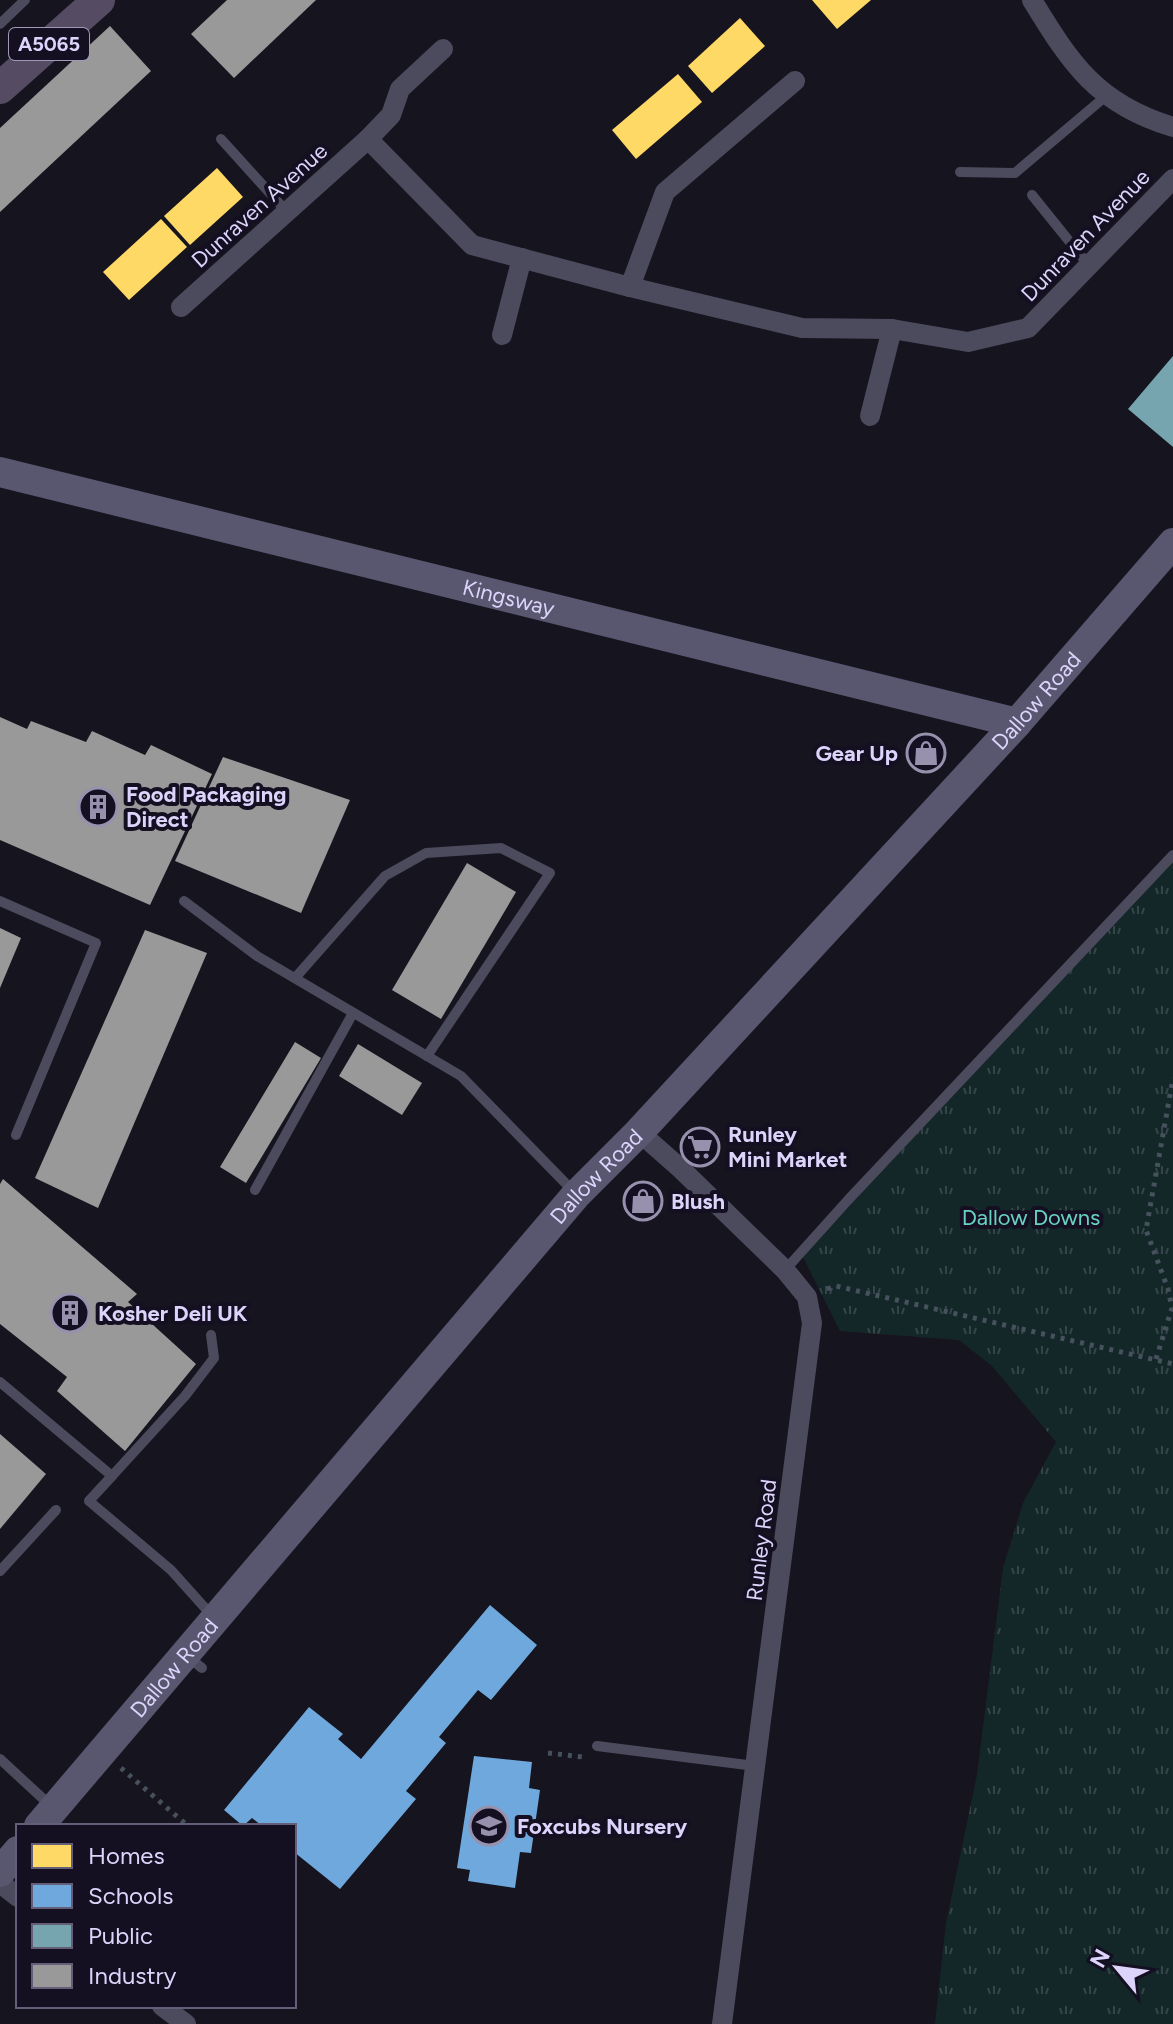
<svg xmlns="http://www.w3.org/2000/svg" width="1173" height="2024" font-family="Figtree,sans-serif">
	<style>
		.park { fill: url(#park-tufts) }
		.homes { fill: #ffd966 }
		.schools { fill: #6fa8dc }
		.public { fill: #76a5af }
		.industry { fill: #999 }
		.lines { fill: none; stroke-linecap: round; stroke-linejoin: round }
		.path { stroke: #47505d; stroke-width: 5; stroke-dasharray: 4 6; stroke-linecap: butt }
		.lane { stroke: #4c4a5d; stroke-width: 10 }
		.street { stroke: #4c4a5d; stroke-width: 20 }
		.secondary { stroke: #595670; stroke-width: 30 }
		.primary { stroke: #554b62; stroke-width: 32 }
		.labels { text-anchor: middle; stroke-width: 8; stroke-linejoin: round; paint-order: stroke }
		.shield { fill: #141022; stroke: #a099ba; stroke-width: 2 }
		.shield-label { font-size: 20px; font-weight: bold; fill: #dcd4fb }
		.street-label { font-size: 22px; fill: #dcd4fb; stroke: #141022 }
		.poi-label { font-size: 22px; font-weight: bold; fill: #dcd4fb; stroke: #141022; text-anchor: start }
		.park-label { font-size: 22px; fill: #67d4c1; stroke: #141022 }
	</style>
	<defs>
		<pattern id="park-tufts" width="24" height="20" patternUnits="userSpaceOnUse" patternTransform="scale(2)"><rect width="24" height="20" fill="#132729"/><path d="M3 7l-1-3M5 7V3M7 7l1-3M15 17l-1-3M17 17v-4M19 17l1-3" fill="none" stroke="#354549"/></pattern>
	</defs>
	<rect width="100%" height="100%" fill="#16141e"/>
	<polygon class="park" points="1173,855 1173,2024 935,2024 946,1923 977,1775 1003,1568 1023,1503 1056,1442 992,1366 959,1340 840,1331 799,1249"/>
	<g class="homes">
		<polygon points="812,0 871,0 837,29"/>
		<polygon points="740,18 765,46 712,93 688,66"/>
		<polygon points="678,74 702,102 636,159 612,130"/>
		<polygon points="217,168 243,197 190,245 164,216"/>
		<polygon points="161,219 187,247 129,300 103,272"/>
	</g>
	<g class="schools">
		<polygon points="490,1605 537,1645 491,1700 478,1690 439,1737 446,1743 406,1791 416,1799 340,1889 294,1852 294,1826 262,1826 252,1818 243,1826 224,1810 309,1707 343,1734 338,1739 361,1759"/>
		<polygon points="474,1756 532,1762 529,1788 540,1790 531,1853 520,1852 515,1888 468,1881 470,1870 457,1868"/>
	</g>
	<polygon class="public" points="1173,356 1173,447 1128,409"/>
	<g class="industry">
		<polygon points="227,0 316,0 234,78 191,34"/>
		<polygon points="110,26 151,71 0,212 0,128"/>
		<polygon points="0,717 27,729 31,721 86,742 92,731 145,755 151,745 212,774 150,905 0,840"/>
		<polygon points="223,757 350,800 301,913 175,861"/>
		<polygon points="467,863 516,892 441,1019 392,990"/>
		<polygon points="0,928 21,938 0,988"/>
		<polygon points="145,930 207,953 98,1208 35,1178"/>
		<polygon points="295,1042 321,1058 246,1183 220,1167"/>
		<polygon points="358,1044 422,1083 402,1115 339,1076"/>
		<polygon points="3,1179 137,1294 128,1302 196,1364 125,1451 57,1391 67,1377 0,1324 0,1184"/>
		<polygon points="0,1434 46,1474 0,1529"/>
	</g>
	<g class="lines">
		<g class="path">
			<polyline points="827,1289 836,1286 1173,1364"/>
			<polyline points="1156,1359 1172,1308 1168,1289 1146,1230 1173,1078"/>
			<polyline points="548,1753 583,1757"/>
			<polyline points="121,1768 188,1826"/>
		</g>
		<g class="lane">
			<polyline points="0,24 25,0"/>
			<polyline points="221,139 287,212"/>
			<polyline points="960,172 1015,173 1106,96"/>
			<polyline points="1032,195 1090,267"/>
			<polyline points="0,901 96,943 16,1135"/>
			<polyline points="184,901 257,956 461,1076 575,1193"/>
			<polyline points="295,978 385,876 426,853 501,848 550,873 427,1056"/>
			<polyline points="255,1190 353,1013"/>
			<polyline points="785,1270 848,1200 1173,855"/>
			<polyline points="0,1382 112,1476 89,1501 171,1570 214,1618"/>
			<polyline points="112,1476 185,1396 214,1358 211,1335"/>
			<polyline points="0,1571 56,1510"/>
			<polyline points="187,1656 202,1668"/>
			<polyline points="597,1746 755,1766"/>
			<polyline points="0,1759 52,1807"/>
		</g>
		<g class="street">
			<path d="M1032,0C1071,64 1097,104 1173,127"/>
			<polyline points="368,139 391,115 400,89 443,49"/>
			<polyline points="630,287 665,192 795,81"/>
			<polyline points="181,307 368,139 472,245 630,287 802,328 892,329 968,342 1028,328 1173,179"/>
			<polyline points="502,335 522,258"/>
			<polyline points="870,416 892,329"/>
			<polyline points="639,1132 681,1169 785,1270 807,1297 812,1323 722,2024"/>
			<polyline points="0,1883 18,1897"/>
			<polyline points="162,2006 186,2024"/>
		</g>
		<g class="secondary">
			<path id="s1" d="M0,472L1017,723"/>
			<path id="s2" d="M39,1826L576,1195L639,1132L1017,723L1173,543"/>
			<polyline points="0,1872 18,1851"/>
		</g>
		<polyline class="primary" points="0,88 99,0"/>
	</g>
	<defs>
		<g id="shop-ring" transform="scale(2)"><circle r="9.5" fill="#141022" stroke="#9791ae" stroke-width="1.5"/><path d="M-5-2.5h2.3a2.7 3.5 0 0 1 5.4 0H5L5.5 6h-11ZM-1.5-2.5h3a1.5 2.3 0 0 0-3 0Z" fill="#9791ae"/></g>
		<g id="building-ring" transform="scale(2)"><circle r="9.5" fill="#141022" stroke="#9791ae" stroke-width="1.5"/><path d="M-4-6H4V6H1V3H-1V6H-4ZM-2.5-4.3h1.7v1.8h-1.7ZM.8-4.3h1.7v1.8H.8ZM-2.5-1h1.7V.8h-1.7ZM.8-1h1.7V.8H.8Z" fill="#9791ae"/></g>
		<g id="supermarket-ring" transform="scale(2)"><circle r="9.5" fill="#141022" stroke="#9791ae" stroke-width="1.5"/><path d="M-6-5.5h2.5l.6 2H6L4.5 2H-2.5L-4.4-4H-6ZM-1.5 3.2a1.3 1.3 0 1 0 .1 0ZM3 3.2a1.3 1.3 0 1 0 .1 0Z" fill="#9791ae"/></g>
		<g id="school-ring" transform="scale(2)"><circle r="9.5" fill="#141022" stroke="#9791ae" stroke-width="1.5"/><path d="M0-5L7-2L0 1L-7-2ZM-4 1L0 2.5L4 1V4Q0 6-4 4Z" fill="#9791ae"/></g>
	</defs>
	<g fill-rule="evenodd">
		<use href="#shop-ring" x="926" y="753"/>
		<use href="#building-ring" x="98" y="807"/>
		<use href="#supermarket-ring" x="700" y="1147"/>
		<use href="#shop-ring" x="643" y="1201"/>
		<use href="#building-ring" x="70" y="1313"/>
		<use href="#school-ring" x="489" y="1826"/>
	</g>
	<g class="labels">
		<rect class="shield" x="9" y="28" width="80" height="32" rx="6"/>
		<g class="shield-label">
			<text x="49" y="51">A5065</text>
		</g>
		<g class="street-label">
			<text transform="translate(259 205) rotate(-42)" y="8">Dunraven Avenue</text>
			<text transform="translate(1085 235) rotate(-46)" y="8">Dunraven Avenue</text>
			<text dy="8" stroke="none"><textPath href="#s1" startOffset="524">Kingsway</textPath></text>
			<text dy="8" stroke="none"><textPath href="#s2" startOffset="1504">Dallow Road</textPath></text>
			<text dy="8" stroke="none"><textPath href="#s2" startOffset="856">Dallow Road</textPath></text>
			<text transform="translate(761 1540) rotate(-83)" y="8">Runley Road</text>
			<text dy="8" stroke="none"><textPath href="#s2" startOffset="208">Dallow Road</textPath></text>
		</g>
		<g class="poi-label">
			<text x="898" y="761" text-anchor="end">Gear Up</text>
			<text x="126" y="802">Food Packaging<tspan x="126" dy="25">Direct</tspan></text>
			<text x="728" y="1142">Runley<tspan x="728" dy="25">Mini Market</tspan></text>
			<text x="671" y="1209">Blush</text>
			<text x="98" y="1321">Kosher Deli UK</text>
			<text x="517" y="1834">Foxcubs Nursery</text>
		</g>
		<g class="park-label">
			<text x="1031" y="1225">Dallow Downs</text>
		</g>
	</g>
	<rect x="16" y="1824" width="280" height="184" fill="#141022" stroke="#645e79" stroke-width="2"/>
	<rect x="32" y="1844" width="40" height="24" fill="#ffd966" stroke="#645e79" stroke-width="2"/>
	<text x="88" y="1864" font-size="24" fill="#dcd4fb">Homes</text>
	<rect x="32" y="1884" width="40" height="24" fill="#6fa8dc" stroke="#645e79" stroke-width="2"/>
	<text x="88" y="1904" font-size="24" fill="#dcd4fb">Schools</text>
	<rect x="32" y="1924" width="40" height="24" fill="#76a5af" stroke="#645e79" stroke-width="2"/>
	<text x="88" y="1944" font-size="24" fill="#dcd4fb">Public</text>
	<rect x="32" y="1964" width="40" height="24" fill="#999999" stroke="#645e79" stroke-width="2"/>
	<text x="88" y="1984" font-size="24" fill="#dcd4fb">Industry</text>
	<g transform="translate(1117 1968) rotate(299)" stroke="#141022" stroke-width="6" paint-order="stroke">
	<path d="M0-6L14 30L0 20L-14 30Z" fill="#dcd4fb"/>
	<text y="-12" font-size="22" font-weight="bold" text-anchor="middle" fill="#dcd4fb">N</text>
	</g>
</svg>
